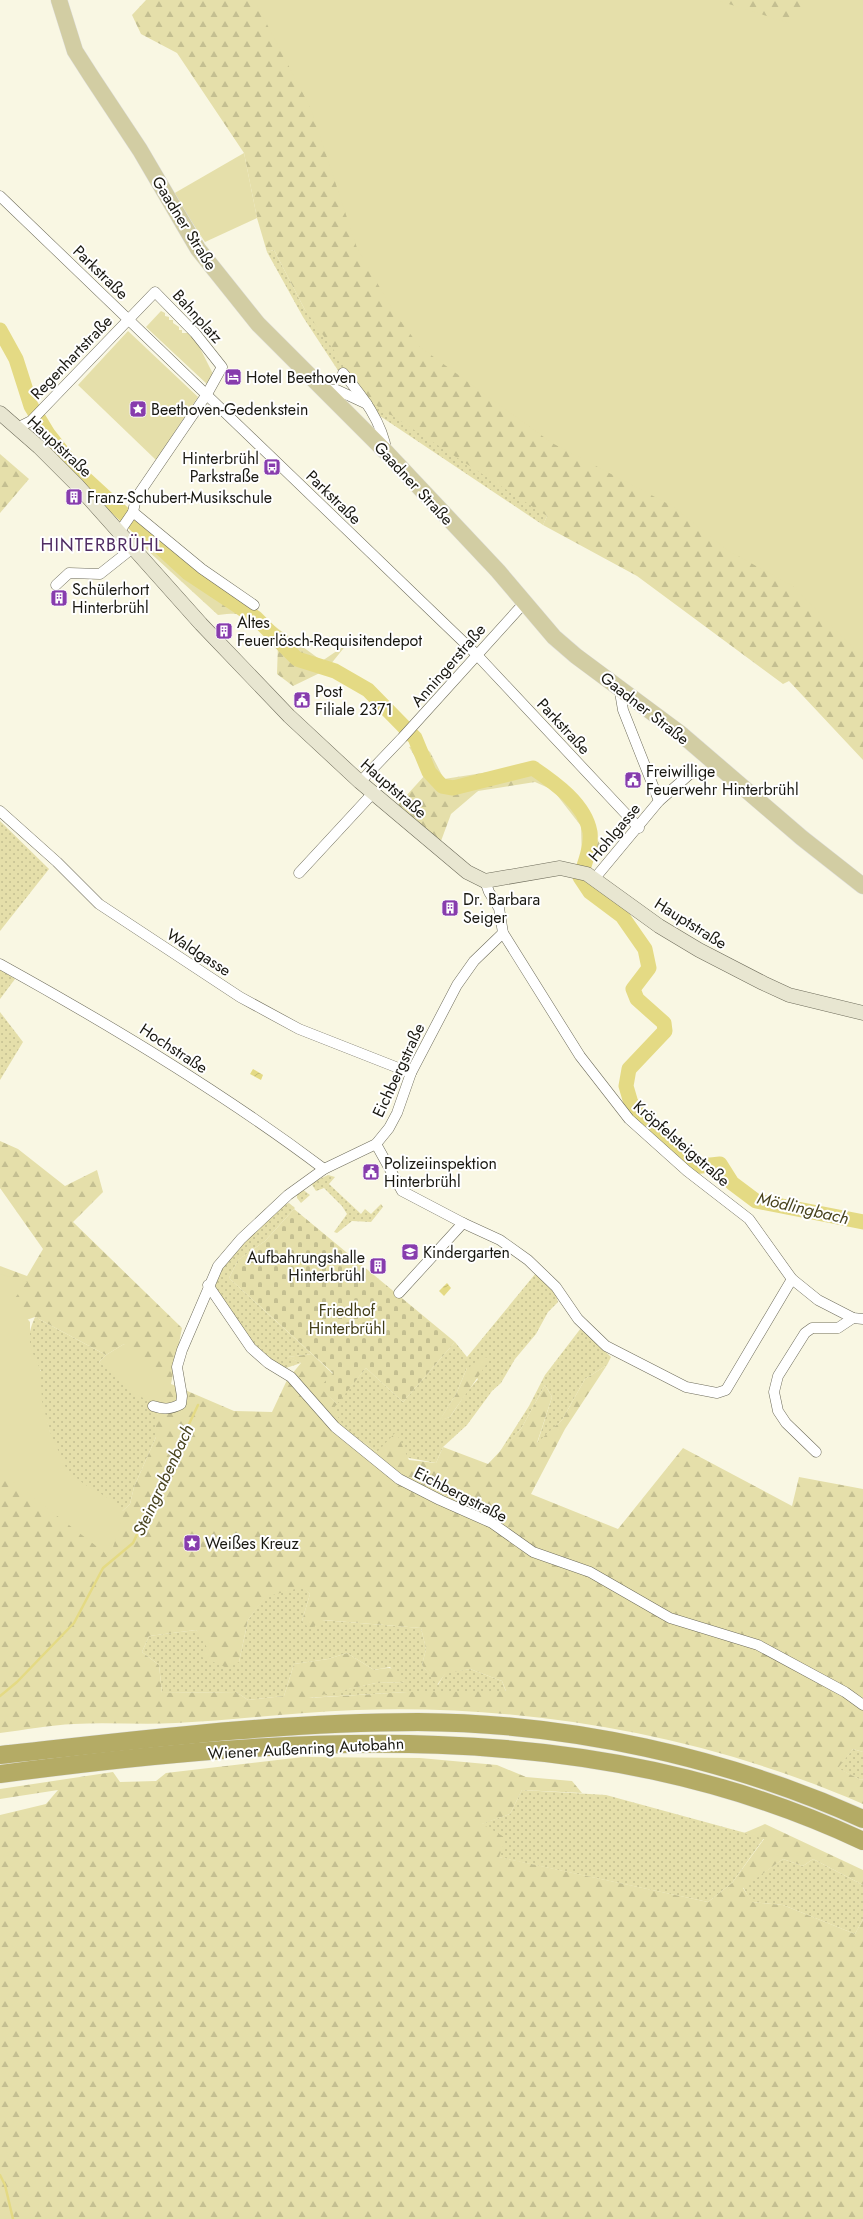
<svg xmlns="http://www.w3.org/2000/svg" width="863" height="2219" font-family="Jost,sans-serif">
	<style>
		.grass { fill: url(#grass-dots); fill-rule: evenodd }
		.forest { fill: url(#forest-firs); fill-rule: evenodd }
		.cemetery { fill: url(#cemetery-stones) }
		.park { fill: #e5dfaa }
		.water { fill: url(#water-waves) }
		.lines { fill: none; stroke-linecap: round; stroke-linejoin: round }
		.stream { stroke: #e4da84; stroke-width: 2.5 }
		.river { stroke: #e4da84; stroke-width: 15 }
		.street-casing { stroke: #6e6c5b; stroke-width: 11 }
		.secondary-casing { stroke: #6e6c5b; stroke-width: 15 }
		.primary-casing { stroke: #dfdfde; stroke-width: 17 }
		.highway-casing { stroke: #dfdfde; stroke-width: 19 }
		.street { stroke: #fff; stroke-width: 10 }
		.secondary { stroke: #e8e6d1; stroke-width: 14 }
		.primary { stroke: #d2cda3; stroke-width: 16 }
		.highway { stroke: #b4ab65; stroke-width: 18 }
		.labels { text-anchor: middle; stroke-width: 4; stroke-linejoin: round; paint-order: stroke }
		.street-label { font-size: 16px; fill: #191811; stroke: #fff }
		.poi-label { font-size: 16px; fill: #191811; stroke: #fff; text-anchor: start }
		.park-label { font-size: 16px; fill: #413c17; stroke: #fff }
		.water-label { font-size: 17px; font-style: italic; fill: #48431e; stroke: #fff }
		.quarter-label { font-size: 18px; letter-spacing: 1px; fill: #502c63; stroke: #fff }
	</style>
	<defs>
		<pattern id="grass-dots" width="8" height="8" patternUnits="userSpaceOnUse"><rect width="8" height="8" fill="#e5dfaa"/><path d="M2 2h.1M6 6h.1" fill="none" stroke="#c4bf91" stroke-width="1.8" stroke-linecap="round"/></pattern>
		<pattern id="forest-firs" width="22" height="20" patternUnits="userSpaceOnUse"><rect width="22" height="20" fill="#e5dfaa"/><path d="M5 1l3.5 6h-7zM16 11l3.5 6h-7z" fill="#c4bf91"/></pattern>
		<pattern id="cemetery-stones" width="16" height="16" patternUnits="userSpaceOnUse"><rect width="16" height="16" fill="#e5dfaa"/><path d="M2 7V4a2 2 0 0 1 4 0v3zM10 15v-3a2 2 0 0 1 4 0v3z" fill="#c4bf91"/></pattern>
		<pattern id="water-waves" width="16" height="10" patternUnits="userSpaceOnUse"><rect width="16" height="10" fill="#e4da84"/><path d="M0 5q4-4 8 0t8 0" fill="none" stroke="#c3ba71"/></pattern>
	</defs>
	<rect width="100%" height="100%" fill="#f9f7e3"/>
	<g class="grass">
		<polygon points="274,250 305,310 547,516 543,525 365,406 339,372 303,317 267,252"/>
		<polygon points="0,821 49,869 0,931"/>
		<polygon points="0,969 15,979 0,999"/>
		<polygon points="0,1012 23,1042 0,1080"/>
		<polygon points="328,1175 335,1177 329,1184 361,1214 365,1209 371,1214 381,1204 383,1207 371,1222 352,1221 337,1233 334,1232 347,1214 342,1206 324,1188 316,1191 311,1183"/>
		<polygon points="302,1189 310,1195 301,1203 297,1198 297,1193"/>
		<path d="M289,1203L295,1208L294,1209L265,1241L238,1260L229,1278L312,1354L288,1357L301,1363L280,1370L251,1348L216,1289L215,1283L217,1275C228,1261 275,1206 289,1203Z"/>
		<path d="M536,1273L555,1292L558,1302L548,1312L536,1334L515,1359L501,1383L492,1391L467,1425L443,1447L436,1463L377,1452L346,1430L332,1409L366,1368L403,1402L455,1342L467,1357ZM467,1368L478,1379L466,1393L450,1417L440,1420L456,1394Z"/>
		<path d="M35,1317L106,1355L99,1362L156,1404V1437L134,1487L130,1504L117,1516L62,1476L32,1369L41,1371C28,1350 25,1340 35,1317Z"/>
		<polygon points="581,1328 611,1357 607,1365 585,1379 562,1420 537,1444 552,1397 545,1385 521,1429 499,1453 529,1406 545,1375"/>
		<polygon points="303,1586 310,1594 302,1621 322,1620 421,1628 426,1649 422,1665 438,1685 445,1673 470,1669 502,1681 506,1692 407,1692 304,1698 376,1683 404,1682 390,1667 374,1670 347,1653 328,1659 294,1664 284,1696 248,1700 236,1692 162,1693 159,1665 142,1652 149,1636 196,1630 239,1662 248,1620 265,1596"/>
		<polygon points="853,1749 863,1752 863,1779 861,1780 837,1768"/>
		<polygon points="522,1790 606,1795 764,1838 732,1883 708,1902 498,1857 481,1824 510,1814"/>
		<polygon points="783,1859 803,1866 813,1859 863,1885 863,1919 855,1934 783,1905 751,1902 743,1887"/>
	</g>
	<g class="forest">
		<polygon points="146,0 863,0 863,760 789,681 783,684 637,576 543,525 547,516 371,402 305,310 274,250 267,252 257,218 244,153 177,53 141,34 132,15"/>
		<polygon points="0,454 29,479 0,513"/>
		<path d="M134,523L322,661L347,644L326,670L293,686L277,674L278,643C255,619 254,610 218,615L133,537Z"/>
		<polygon points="422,745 430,752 444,779 534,765 561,791 586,820 605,853 582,863 581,826 553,790 535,782 478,791 451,814 441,841 396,807 426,774 409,747"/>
		<path d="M0,1141L18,1149L65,1186L97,1170L103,1192L73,1222L182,1328L171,1384L234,1411L272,1412L287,1380L301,1363L287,1357L312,1354L333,1374L321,1387L337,1404L333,1409L346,1430L377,1452L396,1432L409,1460L436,1463L443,1447L488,1464L521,1429L545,1385L552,1397L537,1443L562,1420L585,1379L607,1365L565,1429L531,1494L618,1529L683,1448L792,1506L799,1477L863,1489V1752L853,1749L838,1768L861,1780L863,1779V1804C704,1735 530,1704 356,1710C296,1712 236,1720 176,1723C142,1725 108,1722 74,1724C50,1725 25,1730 0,1733V1266L27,1276L43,1249L0,1188ZM35,1317L106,1355L124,1344L156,1404V1437L134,1487L130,1504L117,1516L8,1432L12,1325ZM303,1587L310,1594L302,1621L310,1629L323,1620L421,1628L426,1649L422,1665L437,1685L445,1674L470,1669L502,1681L506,1691L407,1692L308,1698L376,1683L404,1682C396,1665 391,1667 374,1670L347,1653L328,1659L294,1664L284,1696L248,1700L236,1692L162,1693L159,1665L142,1652L149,1636L196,1630L207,1641L202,1657L227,1668L239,1662L248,1620L265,1597Z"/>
		<path d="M483,1357L490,1358C478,1379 463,1397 450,1417L439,1421L456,1394L467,1368Z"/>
		<polygon points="303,1757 420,1758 497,1765 526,1777 572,1781 582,1793 522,1790 510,1814 482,1824 506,1838 499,1857 708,1902 732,1883 764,1839 744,1833 765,1824 863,1870 863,1885 813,1859 803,1866 783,1859 743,1888 752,1902 783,1905 855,1934 863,1919 863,2219 0,2219 0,1815 46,1804 58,1790 0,1799 0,1789 113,1772 120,1782 156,1781 166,1773"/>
	</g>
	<polygon class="cemetery" points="294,1209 455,1342 403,1402 366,1368 337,1404 320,1387 333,1373 229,1278 238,1260 265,1241"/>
	<g class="park">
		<polygon points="257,0 716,0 789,23 812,0 863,0 863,658 793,586 727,550 674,507 552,443 420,347 394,312 357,248 311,109 257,5"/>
		<polygon points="244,153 257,218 205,242 173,194"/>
		<polygon points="161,311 165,313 165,316 169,317 169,320 173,320 173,323 179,327 179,330 182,330 182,333 191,333 195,338 214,376 208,385 146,327"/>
		<polygon points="128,331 198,397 156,460 78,385"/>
		<polygon points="0,1274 27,1282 12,1302 30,1322 30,1347 40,1369 42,1401 50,1432 67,1470 84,1484 108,1498 124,1512 109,1560 104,1552 0,1472"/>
		<polygon points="124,1344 159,1372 166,1391 156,1404 137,1395 99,1362 106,1355"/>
	</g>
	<g class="water">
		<polygon points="253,1069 263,1075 261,1080 250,1074"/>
		<polygon points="447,1283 451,1288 444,1296 439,1291"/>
	</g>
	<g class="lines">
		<g class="stream">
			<polyline points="0,1696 17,1682 74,1623 103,1568 133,1543 198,1405"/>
			<polyline points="0,2175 5,2185 13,2219"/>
		</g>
		<path class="river" d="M0,330L16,359L31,406L48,434L77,471L188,573L256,618L297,659L335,671L368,690L415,738L429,772L442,786L453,788L533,768C555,783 585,804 590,832C592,845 585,864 580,877L590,892L622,916L645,949L649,968L633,989L637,999L664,1023L665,1031L629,1069L626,1086L631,1103L692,1167L720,1164L732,1183L756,1201L863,1222"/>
		<g class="street-casing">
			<g id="street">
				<polyline points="0,196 476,654 639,828"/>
				<path d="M343,373C363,397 382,421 387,453"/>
				<polyline points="324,389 337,390 367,404"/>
				<polyline points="17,428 31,421 155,292 195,333 222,367 207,394 136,498 133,512 120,531"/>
				<polyline points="133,512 202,569 254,605"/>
				<polyline points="56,585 69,573 100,574 134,547"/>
				<polyline points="619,686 623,710 659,801"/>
				<polyline points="360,782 402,738 525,602"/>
				<polyline points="0,811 57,862 99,904 240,997 299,1029 411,1073"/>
				<polyline points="299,873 373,793"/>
				<polyline points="595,878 659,801 691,773"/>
				<polyline points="485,881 489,892 499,908 503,933 580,1056 629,1119 687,1171 749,1219 792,1279 818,1300 853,1318 863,1319"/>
				<path d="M0,964C112,1026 222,1092 324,1169"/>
				<polyline points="376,1144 402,1191 463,1223 500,1240 528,1260 556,1287 578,1319 606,1346 686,1387 717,1393 726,1390 792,1279"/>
				<polyline points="208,1285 251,1348 268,1363 291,1377 335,1427 399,1479 440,1500 492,1523 533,1552 590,1572 670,1618 758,1645 845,1692 863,1705"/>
				<polyline points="399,1293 463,1223"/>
				<path d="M153,1406C164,1410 171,1409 181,1404L182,1396L177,1367L182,1350L218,1266L241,1239L288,1195L324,1169L376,1144L389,1128L397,1113L411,1073L457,985L474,961L503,933"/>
				<polyline points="816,1452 786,1423 778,1411 774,1392 778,1376 805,1333 812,1328 838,1328 853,1318"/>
			</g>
		</g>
		<g class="secondary-casing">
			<polyline id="secondary" points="0,413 39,447 77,485 201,624 289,716 360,782 467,872 485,881 560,868 587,874 659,926 699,950 763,983 789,995 863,1013"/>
		</g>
		<g class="primary-casing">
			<polyline id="primary" points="59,0 75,51 91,76 140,150 198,249 258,324 387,453 498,571 554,637 576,656 681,734 802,838 863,886"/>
		</g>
		<g class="highway-casing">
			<g id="highway">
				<path d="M0,1755C139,1740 278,1722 418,1722C569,1723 725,1757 863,1819"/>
				<path d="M0,1774C291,1736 589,1712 863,1841"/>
			</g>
		</g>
		<use href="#street" class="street"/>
		<use href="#secondary" class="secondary"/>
		<use href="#primary" class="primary"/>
		<use href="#highway" class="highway"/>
	</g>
	<defs>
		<g id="hotel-square" transform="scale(0.9)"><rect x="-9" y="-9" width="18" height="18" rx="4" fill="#873cad" stroke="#fff"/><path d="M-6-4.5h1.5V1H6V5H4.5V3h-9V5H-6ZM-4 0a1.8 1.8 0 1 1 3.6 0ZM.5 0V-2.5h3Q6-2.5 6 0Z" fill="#fff"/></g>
		<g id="sight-square" transform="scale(0.9)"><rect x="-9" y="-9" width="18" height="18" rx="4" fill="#873cad" stroke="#fff"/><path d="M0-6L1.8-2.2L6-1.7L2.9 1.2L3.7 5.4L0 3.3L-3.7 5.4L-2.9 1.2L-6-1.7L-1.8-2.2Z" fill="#fff"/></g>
		<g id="bus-square" transform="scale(0.9)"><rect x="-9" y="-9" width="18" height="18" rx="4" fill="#873cad" stroke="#fff"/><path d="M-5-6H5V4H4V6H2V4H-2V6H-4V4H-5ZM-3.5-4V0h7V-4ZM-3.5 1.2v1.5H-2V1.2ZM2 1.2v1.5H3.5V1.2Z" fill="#fff"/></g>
		<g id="building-square" transform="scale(0.9)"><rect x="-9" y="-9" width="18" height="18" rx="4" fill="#873cad" stroke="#fff"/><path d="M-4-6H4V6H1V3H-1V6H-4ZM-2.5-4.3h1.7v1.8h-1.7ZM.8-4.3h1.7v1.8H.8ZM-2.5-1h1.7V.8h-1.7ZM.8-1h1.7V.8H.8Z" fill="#fff"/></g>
		<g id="civic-square" transform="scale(0.9)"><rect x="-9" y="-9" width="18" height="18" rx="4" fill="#873cad" stroke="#fff"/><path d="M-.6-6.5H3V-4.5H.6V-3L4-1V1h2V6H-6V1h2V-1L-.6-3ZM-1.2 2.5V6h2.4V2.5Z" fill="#fff"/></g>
		<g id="school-square" transform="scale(0.9)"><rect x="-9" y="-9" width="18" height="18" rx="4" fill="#873cad" stroke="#fff"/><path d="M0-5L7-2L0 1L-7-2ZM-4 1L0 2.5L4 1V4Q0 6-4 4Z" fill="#fff"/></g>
	</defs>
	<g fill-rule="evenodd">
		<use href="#hotel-square" x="233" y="377"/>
		<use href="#sight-square" x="138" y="409"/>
		<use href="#bus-square" x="272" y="467"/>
		<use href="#building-square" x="74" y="497"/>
		<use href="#building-square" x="59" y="598"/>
		<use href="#building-square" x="224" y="631"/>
		<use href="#civic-square" x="302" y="700"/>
		<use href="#civic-square" x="633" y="780"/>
		<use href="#building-square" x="450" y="908"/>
		<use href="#civic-square" x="371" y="1172"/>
		<use href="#school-square" x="410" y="1252"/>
		<use href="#building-square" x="378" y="1266"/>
		<use href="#sight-square" x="192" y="1543"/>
	</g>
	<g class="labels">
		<g class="street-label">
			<text transform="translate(185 223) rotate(58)" y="6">Gaadner Straße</text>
			<text transform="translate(101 272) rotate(44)" y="6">Parkstraße</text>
			<text transform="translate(198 316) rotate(48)" y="6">Bahnplatz</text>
			<text transform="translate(71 357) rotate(-46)" y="6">Regenhartstraße</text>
			<text transform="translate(60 446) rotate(43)" y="6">Hauptstraße</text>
			<text transform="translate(414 483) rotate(47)" y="6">Gaadner Straße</text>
			<text transform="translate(334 497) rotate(44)" y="6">Parkstraße</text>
			<text transform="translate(448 665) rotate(-49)" y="6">Anningerstraße</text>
			<text transform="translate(645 708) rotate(38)" y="6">Gaadner Straße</text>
			<text transform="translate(564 726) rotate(47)" y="6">Parkstraße</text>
			<text transform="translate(394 788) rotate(41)" y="6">Hauptstraße</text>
			<text transform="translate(614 832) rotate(-50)" y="6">Hohlgasse</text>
			<text transform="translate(691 923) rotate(32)" y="6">Hauptstraße</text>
			<text transform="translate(199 952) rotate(33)" y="6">Waldgasse</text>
			<text transform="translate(174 1048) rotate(33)" y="6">Hochstraße</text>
			<text transform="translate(398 1070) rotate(-65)" y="6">Eichbergstraße</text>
			<text transform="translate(682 1143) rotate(41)" y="6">Kröpfelsteigstraße</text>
			<text transform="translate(461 1494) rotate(27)" y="6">Eichbergstraße</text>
			<text transform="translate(306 1748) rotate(-3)" y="6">Wiener Außenring Autobahn</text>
		</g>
		<g class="poi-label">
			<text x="246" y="383">Hotel Beethoven</text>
			<text x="151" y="415">Beethoven-Gedenkstein</text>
			<text x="259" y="464" text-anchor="end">Hinterbrühl<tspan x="259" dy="18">Parkstraße</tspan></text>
			<text x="87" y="503">Franz-Schubert-Musikschule</text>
			<text x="72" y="595">Schülerhort<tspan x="72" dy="18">Hinterbrühl</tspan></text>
			<text x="237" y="628">Altes<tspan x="237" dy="18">Feuerlösch-Requisitendepot</tspan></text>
			<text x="315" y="697">Post<tspan x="315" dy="18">Filiale 2371</tspan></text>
			<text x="646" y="777">Freiwillige<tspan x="646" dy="18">Feuerwehr Hinterbrühl</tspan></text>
			<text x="463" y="905">Dr. Barbara<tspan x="463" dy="18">Seiger</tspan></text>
			<text x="384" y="1169">Polizeiinspektion<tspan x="384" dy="18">Hinterbrühl</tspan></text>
			<text x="423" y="1258">Kindergarten</text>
			<text x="365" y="1263" text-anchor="end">Aufbahrungshalle<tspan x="365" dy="18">Hinterbrühl</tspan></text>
			<text x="205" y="1549">Weißes Kreuz</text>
		</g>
		<g class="park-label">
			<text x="347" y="1316">Friedhof<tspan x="347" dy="18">Hinterbrühl</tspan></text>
		</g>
		<g class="water-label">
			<text transform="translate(803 1208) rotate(13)" y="6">Mödlingbach</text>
			<text transform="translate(163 1480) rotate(-65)" y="6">Steingrabenbach</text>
		</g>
		<g class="quarter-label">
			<text x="102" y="551">HINTERBRÜHL</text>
		</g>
	</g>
</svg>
